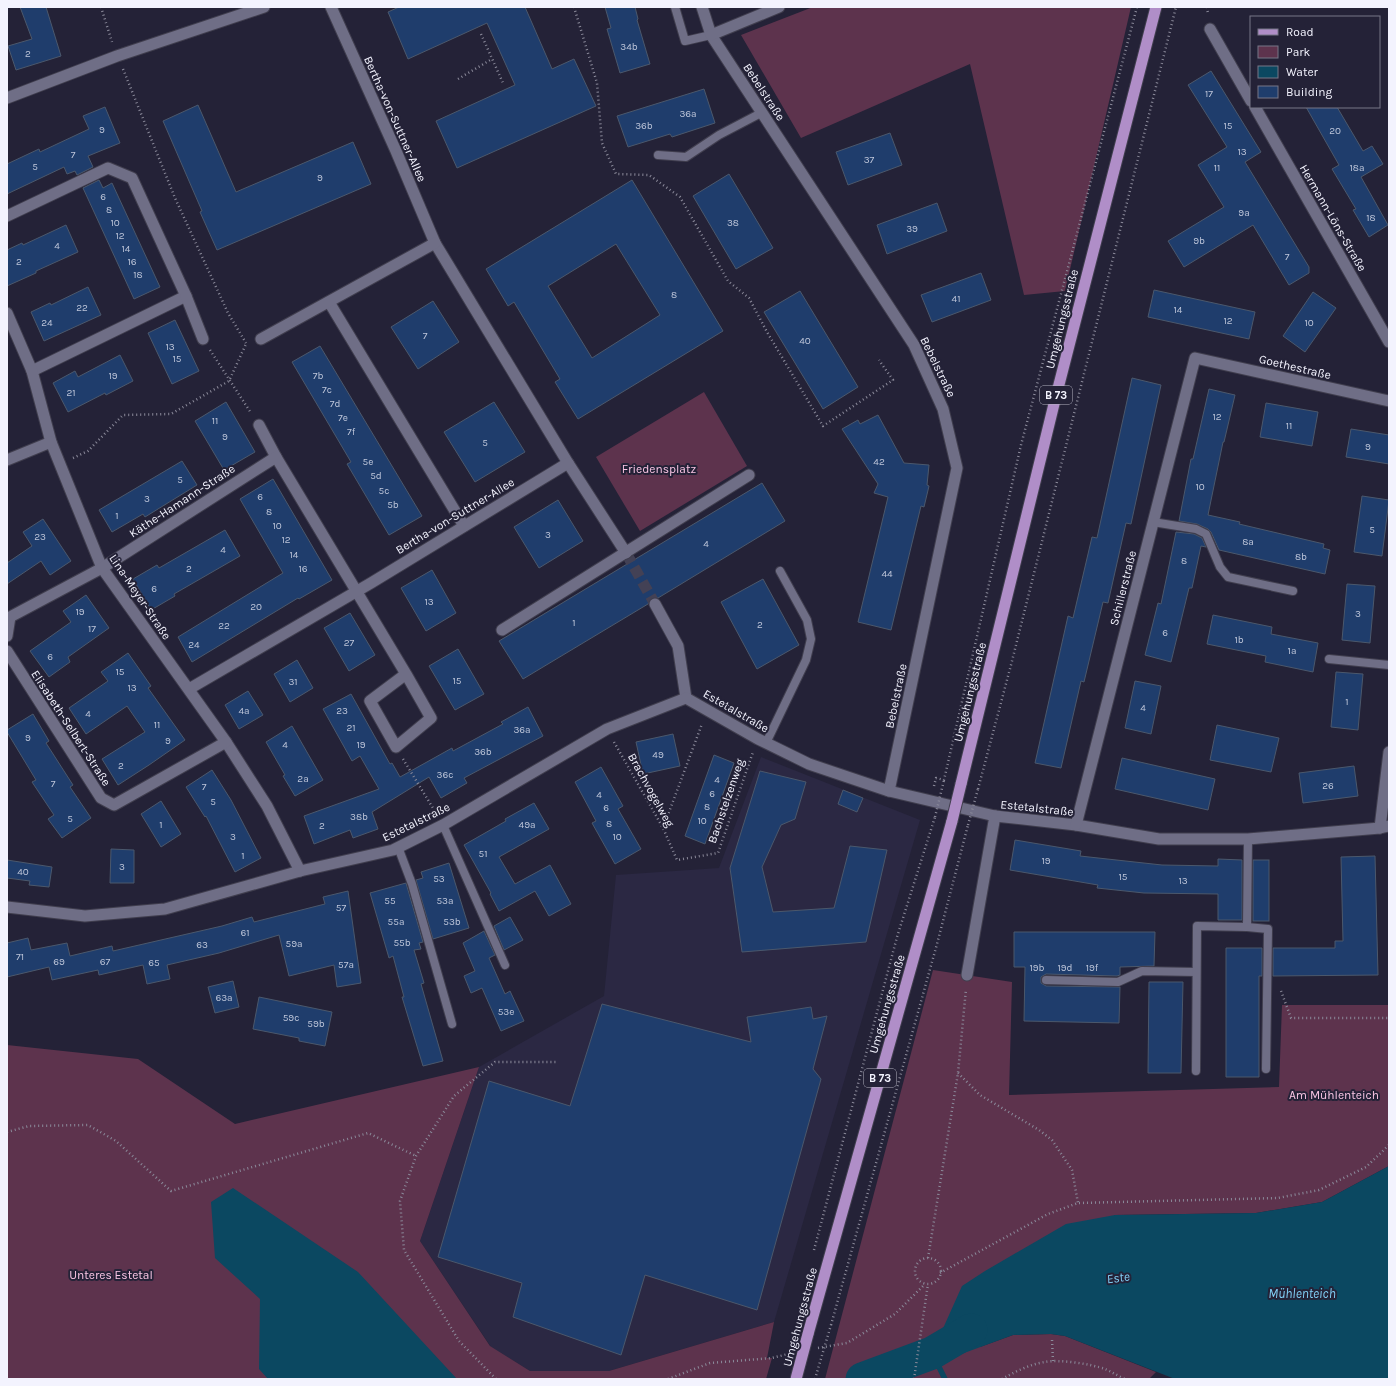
<svg xmlns="http://www.w3.org/2000/svg" width="1396" height="1386" font-family="Karla,sans-serif">
	<style>
		.built { fill: #2b2843 }
		.green { fill: #5d334d }
		.water { fill: #0b4861 }
		.lines { fill: none; stroke-linecap: round; stroke-linejoin: round }
		.stream { stroke: #0b4861; stroke-width: 5.5 }
		.river { stroke: #0b4861; stroke-width: 33 }
		.building { fill: #1f3d6c; stroke: #4b586c; fill-rule: evenodd }
		.minor-tunnel { stroke: #434155; stroke-width: 11; stroke-dasharray: 11 5.5; stroke-linecap: butt }
		.service-casing { stroke: #403e4e; stroke-width: 10 }
		.minor-casing { stroke: #403e4e; stroke-width: 13 }
		.primary-casing { stroke: #403e4e; stroke-width: 13 }
		.path { stroke: #8b8a9a; stroke-width: 2.5; stroke-dasharray: 1 3; stroke-linecap: butt }
		.service { stroke: #6f6e86; stroke-width: 8 }
		.minor { stroke: #6f6e86; stroke-width: 11 }
		.primary { stroke: #b08ec8; stroke-width: 11 }
		.primary-bridge-casing { stroke: #403e4e; stroke-width: 13; stroke-linecap: butt }
		.path-bridge { stroke: #8b8a9a; stroke-width: 2.5; stroke-dasharray: 1 3; stroke-linecap: butt }
		.primary-bridge { stroke: #b08ec8; stroke-width: 11 }
		.labels { text-anchor: middle; stroke-width: 4; stroke-linejoin: round; paint-order: stroke }
		.number-label { font-size: 10px; fill: #bec6da }
		.shield { fill: #242237; stroke: #b5b4c2; stroke-width: 1 }
		.shield-label { font-size: 11px; font-weight: bold; fill: #f3f3fe }
		.street-label { font-size: 12px; fill: #f3f3fe; stroke: #242237 }
		.park-label { font-size: 12px; fill: #fac5e4; stroke: #242237 }
		.water-label { font-size: 13px; font-style: italic; fill: #82d1f8; stroke: #242237 }
	</style>
	<rect width="100%" height="100%" fill="#242237"/>
	<polygon class="built" points="761,757 920,820 774,1322 609,1371 530,1371 491,1347 420,1241 479,1067 604,996 616,875 719,868"/>
	<g class="green">
		<polygon points="813,7 1131,7 1065,291 1024,295 970,64 801,138 741,35"/>
		<polygon points="704,392 747,466 640,531 596,457"/>
		<polygon points="933,970 1012,982 1009,1095 1279,1087 1282,1005 1389,1005 1389,1166 1322,1202 1256,1213 1115,1215 980,1347 1013,1335 1051,1334 1065,1336 1156,1372 1149,1379 825,1379"/>
		<polygon points="7,1045 138,1059 235,1124 479,1067 420,1241 490,1346 530,1371 609,1371 774,1322 767,1358 772,1358 766,1379 7,1379"/>
	</g>
	<g class="water">
		<polygon points="1389,1166 1389,1379 1175,1379 1065,1336 1051,1334 1013,1335 937,1363 932,1353 962,1286 985,1271 1066,1224 1115,1215 1256,1213 1322,1202"/>
		<polygon points="233,1188 358,1272 457,1379 268,1379 259,1369 260,1299 215,1258 211,1202"/>
	</g>
	<g class="lines">
		<polyline class="stream" points="932,1353 945,1379"/>
		<polyline class="river" points="862,1379 932,1353 971,1330"/>
	</g>
	<g class="building">
		<polygon points="20,7 46,7 61,56 16,70 8,46 32,39"/>
		<polygon points="399,7 525,7 552,69 574,59 596,106 457,168 436,121 515,85 487,23 408,59 388,12"/>
		<polygon points="605,7 635,7 638,19 637,20 650,64 620,73 607,29 611,28"/>
		<polygon points="1211,71 1261,152 1245,162 1309,267 1309,273 1289,285 1253,225 1184,267 1168,241 1224,207 1198,165 1227,147 1188,85"/>
		<polygon points="704,89 715,123 672,137 670,134 628,147 617,116"/>
		<polygon points="198,105 236,192 353,142 371,184 217,250 200,212 202,211 163,121"/>
		<polygon points="105,107 120,143 88,156 93,167 77,175 75,171 67,174 64,167 7,194 7,164 39,149 40,152 89,129 83,116"/>
		<polygon points="1306,107 1337,107 1363,151 1372,146 1383,164 1361,177 1388,225 1369,237 1353,210 1356,209 1332,169 1339,165"/>
		<polygon points="890,133 902,165 848,185 836,152"/>
		<polygon points="729,174 773,248 736,269 693,196"/>
		<polygon points="99,180 103,188 112,183 160,287 134,299 83,188"/>
		<path d="M632,180L723,331L578,419L555,382L560,379L514,302L508,306L486,269ZM616,244L660,315L592,358L548,286Z"/>
		<polygon points="937,203 947,231 887,254 877,225"/>
		<polygon points="66,225 78,252 36,271 36,273 7,286 7,250 22,243 23,245"/>
		<polygon points="981,273 991,300 932,322 921,295"/>
		<polygon points="88,287 101,315 44,341 31,312 50,303 51,305"/>
		<polygon points="1154,290 1255,312 1249,339 1148,317"/>
		<polygon points="800,291 858,387 823,409 764,312"/>
		<polygon points="1313,292 1336,308 1305,352 1283,336"/>
		<polygon points="433,301 459,342 418,369 391,327"/>
		<polygon points="175,320 199,371 172,384 148,333"/>
		<polygon points="320,346 422,516 389,535 347,464 351,462 292,362"/>
		<polygon points="120,355 133,381 106,395 105,393 68,412 53,383 75,371 78,377"/>
		<polygon points="1132,378 1161,385 1131,524 1126,523 1108,603 1103,602 1084,682 1081,681 1061,768 1035,763 1068,616 1073,618 1092,537 1097,538"/>
		<polygon points="1209,389 1235,395 1224,442 1223,442 1208,515 1240,522 1239,524 1324,544 1323,548 1330,550 1325,574 1219,550 1211,532 1208,529 1197,524 1179,521 1191,459 1193,459"/>
		<polygon points="226,402 255,452 224,470 195,421"/>
		<polygon points="494,402 525,452 475,482 444,432"/>
		<polygon points="1266,403 1318,412 1312,446 1260,437"/>
		<polygon points="878,415 904,463 929,465 927,485 929,486 924,507 921,506 891,630 858,622 888,497 874,493 878,484 842,429 858,420 860,424"/>
		<polygon points="1351,429 1389,435 1389,464 1346,457"/>
		<polygon points="182,461 197,485 145,517 143,514 112,532 99,510"/>
		<polygon points="273,479 332,580 299,599 298,598 192,662 178,637 283,573 240,499"/>
		<polygon points="762,483 785,521 658,598 651,598 648,604 523,679 499,641"/>
		<polygon points="1362,496 1389,500 1382,556 1354,552"/>
		<polygon points="558,500 583,541 539,568 514,527"/>
		<polygon points="43,519 71,561 50,575 41,561 7,584 7,563 32,546 23,532"/>
		<polygon points="225,530 240,556 174,594 175,596 151,610 133,579 157,565 159,568"/>
		<polygon points="1176,532 1194,534 1202,538 1206,547 1201,546 1192,588 1189,588 1171,662 1145,655 1158,603 1161,604"/>
		<polygon points="432,570 456,613 426,631 401,588"/>
		<polygon points="763,579 799,645 757,669 721,602"/>
		<polygon points="1347,584 1375,586 1370,643 1342,640"/>
		<polygon points="86,595 109,628 68,657 70,662 49,677 30,651 71,622 63,611"/>
		<polygon points="350,613 375,655 349,671 324,628"/>
		<polygon points="1213,615 1272,627 1271,634 1318,643 1313,672 1265,662 1266,656 1207,644"/>
		<polygon points="458,649 484,694 455,710 429,666"/>
		<polygon points="128,653 151,686 148,688 185,740 149,765 118,785 102,759 145,732 127,706 86,734 69,708 108,681 101,672"/>
		<polygon points="297,660 313,688 290,702 274,674"/>
		<polygon points="1336,672 1363,674 1358,730 1331,727"/>
		<polygon points="1135,681 1161,686 1151,734 1125,728"/>
		<polygon points="248,691 263,715 239,729 225,705"/>
		<polygon points="351,694 390,764 392,763 400,777 452,748 453,751 503,724 501,722 528,707 543,736 464,778 467,783 441,798 429,777 372,812 378,829 353,838 350,830 314,844 304,816 379,789 360,756 352,761 323,709"/>
		<polygon points="33,714 49,741 46,743 73,785 70,787 91,818 62,838 48,819 54,815 32,782 36,780 7,732 7,730"/>
		<polygon points="1217,725 1279,738 1271,772 1210,760"/>
		<polygon points="292,726 323,780 295,796 283,776 285,775 266,742"/>
		<polygon points="673,734 680,766 643,774 636,742"/>
		<polygon points="714,755 734,763 705,844 685,836"/>
		<polygon points="1122,758 1215,779 1208,810 1115,789"/>
		<polygon points="1354,766 1358,796 1303,803 1299,773"/>
		<polygon points="601,767 623,806 618,809 641,849 615,864 592,823 596,821 575,782"/>
		<polygon points="212,770 231,800 261,858 235,872 206,816 205,817 186,787"/>
		<polygon points="760,771 806,782 795,819 781,825 762,867 773,912 834,908 850,846 887,850 866,942 742,952 730,868"/>
		<polygon points="843,790 863,798 857,812 838,804"/>
		<polygon points="161,801 181,834 161,847 141,814"/>
		<polygon points="534,803 549,829 499,857 515,884 550,865 571,904 549,916 535,891 499,911 490,894 491,893 464,845 506,821 505,819"/>
		<polygon points="1015,840 1081,851 1080,856 1162,865 1218,866 1218,859 1242,860 1242,920 1218,920 1218,894 1144,893 1097,888 1098,885 1010,870"/>
		<polygon points="111,849 134,850 134,883 110,883"/>
		<polygon points="1375,856 1378,975 1273,976 1273,948 1335,948 1335,941 1343,941 1341,857"/>
		<polygon points="7,860 52,867 49,887 29,885 30,881 7,878"/>
		<rect x="1253" y="860" width="16" height="61"/>
		<polygon points="449,863 469,928 433,939 416,880 423,878 421,872"/>
		<polygon points="406,883 423,942 419,943 421,949 414,950 424,983 421,984 443,1061 423,1066 402,997 404,997 393,956 389,958 370,893"/>
		<polygon points="348,891 361,983 337,987 334,965 289,976 279,935 219,953 167,965 170,979 147,984 143,965 99,975 98,970 52,980 49,967 7,977 7,943 28,938 31,950 67,943 70,956 112,946 113,951 222,926 252,917 254,922 325,904 323,897"/>
		<polygon points="510,917 523,940 504,950 494,926"/>
		<polygon points="484,931 495,955 489,958 505,994 510,991 524,1021 501,1031 482,988 471,993 464,976 475,971 463,943"/>
		<polygon points="1014,932 1155,932 1154,966 1120,967 1120,975 1117,976 1046,974 1041,977 1041,983 1046,986 1120,987 1119,1023 1024,1021 1025,967 1014,967"/>
		<polygon points="1226,948 1262,948 1262,976 1259,976 1259,1077 1226,1077"/>
		<polygon points="233,981 239,1007 215,1013 208,987"/>
		<polygon points="1149,982 1183,982 1181,1073 1148,1073"/>
		<polygon points="259,997 332,1012 325,1046 299,1041 299,1038 253,1029"/>
		<polygon points="602,1004 751,1042 747,1017 811,1007 813,1019 827,1016 813,1069 821,1079 757,1310 645,1275 621,1355 513,1317 522,1283 438,1257 489,1081 570,1106"/>
	</g>
	<g class="lines">
		<polyline class="minor-tunnel" points="626,553 655,604"/>
		<g class="service-casing">
			<g id="service">
				<polyline points="675,7 685,41 711,35"/>
				<polyline points="658,155 686,157 719,135 761,113"/>
				<polyline points="1153,522 1196,529 1206,534 1220,567 1228,577 1293,591"/>
				<polyline points="1329,659 1389,665"/>
				<polyline points="766,743 806,660 811,639 807,620 780,571"/>
				<polyline points="443,825 505,965"/>
				<polyline points="398,847 412,884 452,1024"/>
				<polyline points="1247,927 1268,929 1266,1069"/>
				<polyline points="1046,980 1118,982 1142,971 1196,972"/>
				<polyline points="1196,1071 1197,926 1247,927 1248,839"/>
			</g>
		</g>
		<g class="minor-casing">
			<g id="minor">
				<polyline points="331,7 396,151 435,243 568,463 626,553"/>
				<polyline points="702,7 711,35 914,345 943,409 957,468 889,791"/>
				<polyline points="1210,29 1251,101"/>
				<polyline points="711,35 779,7"/>
				<polyline points="7,98 117,56 264,7"/>
				<polyline points="1255,107 1389,342"/>
				<polyline points="7,216 108,168 132,178 186,296 32,371"/>
				<polyline points="186,296 203,339"/>
				<polyline points="329,302 464,526"/>
				<polyline points="7,313 32,371 51,442 102,568 226,742 267,806 300,871"/>
				<polyline points="261,339 435,243"/>
				<polyline points="259,425 276,457"/>
				<polyline points="7,460 51,442"/>
				<polyline points="655,604 678,646 686,698"/>
				<polyline points="502,630 749,475"/>
				<polyline points="7,636 10,617 102,568 276,457 406,674 370,701 396,747 431,718 406,674"/>
				<polyline points="7,651 101,798 114,805 226,742"/>
				<polyline points="189,689 371,583 568,463"/>
				<polyline points="686,698 758,739 809,764 889,791 995,816 1076,825 1159,839 1248,839 1380,828 1389,826"/>
				<polyline points="1076,825 1195,358 1389,401"/>
				<polyline points="1380,828 1389,752"/>
				<polyline points="7,907 85,916 165,909 300,871 393,850 443,825 607,729 686,698"/>
				<polyline points="967,975 995,816"/>
			</g>
		</g>
		<g class="primary-casing">
			<g id="primary">
				<polyline points="961,784 1054,404 1156,7"/>
				<polyline points="808,1334 952,821"/>
			</g>
		</g>
		<g class="path">
			<polyline points="101,7 112,42"/>
			<polyline points="574,7 597,83 602,143 616,174 649,175 680,197 728,281 749,298 767,332 823,426 893,380 879,360"/>
			<polyline points="1207,7 1208,14"/>
			<polyline points="481,34 503,83"/>
			<polyline points="123,69 175,198 228,313 246,343"/>
			<polyline points="458,79 492,59"/>
			<polyline points="210,350 251,413"/>
			<polyline points="73,458 88,451 123,415 171,414 229,381 246,344"/>
			<polyline points="614,742 663,828 677,860 718,853 753,752"/>
			<polyline points="403,759 436,813"/>
			<polyline points="934,786 936,778 944,780 1021,445 1137,7"/>
			<polyline points="978,789 1011,665 1176,7"/>
			<polyline points="663,828 702,724"/>
			<polyline points="1281,991 1291,1018 1389,1018"/>
			<polyline points="958,1073 980,1095 1039,1130 1052,1140 1072,1170 1078,1203"/>
			<polyline points="7,1132 29,1126 88,1125 116,1141 171,1191 368,1133 416,1156"/>
			<polyline points="814,1250 897,937 935,817"/>
			<polyline points="928,1258 958,1073 966,989"/>
			<circle cx="928" cy="1271" r="13"/>
			<polyline points="940,1273 1048,1214 1078,1203 1278,1198 1319,1190 1366,1167 1389,1145"/>
			<polyline points="831,1325 937,944 968,825"/>
			<polyline points="1052,1340 1053,1361"/>
			<polyline points="818,1348 847,1343 895,1314 925,1284"/>
			<polyline points="496,1379 459,1341 404,1250 400,1201 416,1156 454,1096 495,1062 556,1062"/>
			<polyline points="668,1379 710,1363 772,1358 788,1354"/>
			<polyline points="914,1379 928,1284"/>
			<path d="M1002,1379C1015,1372 1030,1364 1045,1362C1059,1359 1091,1364 1105,1369C1112,1372 1118,1376 1125,1379"/>
		</g>
		<use href="#service" class="service"/>
		<use href="#minor" class="minor"/>
		<use href="#primary" class="primary"/>
		<g class="primary-bridge-casing">
			<g id="primary-bridge">
				<polyline points="952,821 961,784"/>
				<polyline points="796,1379 808,1334"/>
			</g>
		</g>
		<g class="path-bridge">
			<polyline points="935,817 944,780"/>
			<polyline points="968,825 978,789"/>
			<polyline points="815,1379 831,1325"/>
		</g>
		<use href="#primary-bridge" class="primary-bridge"/>
	</g>
	<g class="labels">
		<g class="number-label">
			<text x="629" y="50">34b</text>
			<text x="28" y="57">2</text>
			<text x="1209" y="97">17</text>
			<text x="688" y="117">36a</text>
			<text x="644" y="129">36b</text>
			<text x="1228" y="129">15</text>
			<text x="102" y="133">9</text>
			<text x="1335" y="134">20</text>
			<text x="1242" y="155">13</text>
			<text x="73" y="158">7</text>
			<text x="869" y="163">37</text>
			<text x="35" y="170">5</text>
			<text x="1217" y="171">11</text>
			<text x="1357" y="171">18a</text>
			<text x="320" y="181">9</text>
			<text x="103" y="200">6</text>
			<text x="109" y="213">8</text>
			<text x="1244" y="216">9a</text>
			<text x="1371" y="221">18</text>
			<text x="115" y="226">10</text>
			<text x="733" y="226">38</text>
			<text x="912" y="232">39</text>
			<text x="120" y="239">12</text>
			<text x="1199" y="244">9b</text>
			<text x="57" y="249">4</text>
			<text x="126" y="252">14</text>
			<text x="1287" y="260">7</text>
			<text x="19" y="265">2</text>
			<text x="132" y="265">16</text>
			<text x="138" y="278">18</text>
			<text x="674" y="298">8</text>
			<text x="956" y="302">41</text>
			<text x="82" y="311">22</text>
			<text x="1178" y="313">14</text>
			<text x="1228" y="324">12</text>
			<text x="47" y="326">24</text>
			<text x="1309" y="326">10</text>
			<text x="425" y="339">7</text>
			<text x="805" y="344">40</text>
			<text x="170" y="350">13</text>
			<text x="177" y="362">15</text>
			<text x="113" y="379">19</text>
			<text x="318" y="379">7b</text>
			<text x="327" y="393">7c</text>
			<text x="71" y="396">21</text>
			<text x="335" y="407">7d</text>
			<text x="1217" y="420">12</text>
			<text x="343" y="421">7e</text>
			<text x="215" y="424">11</text>
			<text x="1289" y="429">11</text>
			<text x="351" y="435">7f</text>
			<text x="225" y="440">9</text>
			<text x="485" y="446">5</text>
			<text x="1368" y="450">9</text>
			<text x="368" y="465">5e</text>
			<text x="879" y="465">42</text>
			<text x="376" y="479">5d</text>
			<text x="180" y="483">5</text>
			<text x="1200" y="490">10</text>
			<text x="384" y="494">5c</text>
			<text x="260" y="500">6</text>
			<text x="147" y="502">3</text>
			<text x="393" y="508">5b</text>
			<text x="269" y="515">8</text>
			<text x="117" y="519">1</text>
			<text x="277" y="529">10</text>
			<text x="1372" y="533">5</text>
			<text x="548" y="538">3</text>
			<text x="40" y="540">23</text>
			<text x="286" y="543">12</text>
			<text x="1248" y="545">8a</text>
			<text x="706" y="547">4</text>
			<text x="223" y="553">4</text>
			<text x="294" y="558">14</text>
			<text x="1301" y="560">8b</text>
			<text x="1184" y="564">8</text>
			<text x="189" y="572">2</text>
			<text x="303" y="572">16</text>
			<text x="887" y="577">44</text>
			<text x="154" y="592">6</text>
			<text x="429" y="605">13</text>
			<text x="256" y="610">20</text>
			<text x="80" y="615">19</text>
			<text x="1358" y="617">3</text>
			<text x="574" y="626">1</text>
			<text x="760" y="628">2</text>
			<text x="224" y="629">22</text>
			<text x="92" y="632">17</text>
			<text x="1165" y="636">6</text>
			<text x="1239" y="643">1b</text>
			<text x="349" y="646">27</text>
			<text x="194" y="648">24</text>
			<text x="1292" y="654">1a</text>
			<text x="50" y="660">6</text>
			<text x="120" y="675">15</text>
			<text x="457" y="684">15</text>
			<text x="293" y="685">31</text>
			<text x="132" y="691">13</text>
			<text x="1347" y="705">1</text>
			<text x="1143" y="711">4</text>
			<text x="244" y="714">4a</text>
			<text x="342" y="714">23</text>
			<text x="88" y="717">4</text>
			<text x="157" y="728">11</text>
			<text x="351" y="731">21</text>
			<text x="522" y="733">36a</text>
			<text x="28" y="741">9</text>
			<text x="168" y="744">9</text>
			<text x="285" y="748">4</text>
			<text x="361" y="748">19</text>
			<text x="483" y="755">36b</text>
			<text x="658" y="758">49</text>
			<text x="121" y="769">2</text>
			<text x="445" y="778">36c</text>
			<text x="303" y="782">2a</text>
			<text x="717" y="783">4</text>
			<text x="53" y="787">7</text>
			<text x="1328" y="789">26</text>
			<text x="204" y="790">7</text>
			<text x="712" y="797">6</text>
			<text x="599" y="798">4</text>
			<text x="213" y="805">5</text>
			<text x="707" y="810">8</text>
			<text x="606" y="811">6</text>
			<text x="359" y="820">38b</text>
			<text x="70" y="822">5</text>
			<text x="702" y="824">10</text>
			<text x="609" y="827">8</text>
			<text x="161" y="828">1</text>
			<text x="527" y="828">49a</text>
			<text x="322" y="829">2</text>
			<text x="233" y="840">3</text>
			<text x="617" y="840">10</text>
			<text x="483" y="857">51</text>
			<text x="243" y="859">1</text>
			<text x="1046" y="864">19</text>
			<text x="122" y="870">3</text>
			<text x="23" y="875">40</text>
			<text x="1123" y="880">15</text>
			<text x="439" y="882">53</text>
			<text x="1183" y="884">13</text>
			<text x="390" y="904">55</text>
			<text x="445" y="904">53a</text>
			<text x="341" y="911">57</text>
			<text x="396" y="925">55a</text>
			<text x="452" y="925">53b</text>
			<text x="245" y="936">61</text>
			<text x="402" y="946">55b</text>
			<text x="294" y="947">59a</text>
			<text x="202" y="948">63</text>
			<text x="20" y="960">71</text>
			<text x="59" y="965">69</text>
			<text x="105" y="965">67</text>
			<text x="154" y="966">65</text>
			<text x="346" y="968">57a</text>
			<text x="1037" y="971">19b</text>
			<text x="1065" y="971">19d</text>
			<text x="1092" y="971">19f</text>
			<text x="224" y="1001">63a</text>
			<text x="506" y="1015">53e</text>
			<text x="291" y="1021">59c</text>
			<text x="316" y="1027">59b</text>
		</g>
		<g class="shield">
			<rect x="1040" y="386" width="32" height="18" rx="3"/>
			<rect x="864" y="1069" width="32" height="18" rx="3"/>
		</g>
		<g class="shield-label">
			<text x="1056" y="399">B 73</text>
			<text x="880" y="1082">B 73</text>
		</g>
		<g class="street-label">
			<text transform="translate(764 92) rotate(57)" y="4">Bebelstraße</text>
			<text transform="translate(395 119) rotate(66)" y="4">Bertha-von-Suttner-Allee</text>
			<text transform="translate(1333 218) rotate(60)" y="4">Hermann-Löns-Straße</text>
			<text transform="translate(1062 319) rotate(-76)" y="4">Umgehungsstraße</text>
			<text transform="translate(938 367) rotate(64)" y="4">Bebelstraße</text>
			<text transform="translate(1295 367) rotate(13)" y="4">Goethestraße</text>
			<text transform="translate(182 501) rotate(-33)" y="4">Käthe-Hamann-Straße</text>
			<text transform="translate(455 516) rotate(-31)" y="4">Bertha-von-Suttner-Allee</text>
			<text transform="translate(1123 588) rotate(-76)" y="4">Schillerstraße</text>
			<text transform="translate(140 597) rotate(56)" y="4">Lina-Meyer-Straße</text>
			<text transform="translate(970 692) rotate(-76)" y="4">Umgehungsstraße</text>
			<text transform="translate(896 696) rotate(-78)" y="4">Bebelstraße</text>
			<text transform="translate(736 711) rotate(30)" y="4">Estetalstraße</text>
			<text transform="translate(71 728) rotate(57)" y="4">Elisabeth-Selbert-Straße</text>
			<text transform="translate(651 790) rotate(61)" y="4">Brachvogelweg</text>
			<text transform="translate(726 801) rotate(-71)" y="4">Bachstelzenweg</text>
			<text transform="translate(1037 808) rotate(6)" y="4">Estetalstraße</text>
			<text transform="translate(416 822) rotate(-26)" y="4">Estetalstraße</text>
			<text transform="translate(887 1004) rotate(-74)" y="4">Umgehungsstraße</text>
			<text transform="translate(800 1317) rotate(-75)" y="4">Umgehungsstraße</text>
		</g>
		<g class="park-label">
			<text x="659" y="473">Friedensplatz</text>
			<text x="1334" y="1099">Am Mühlenteich</text>
			<text x="111" y="1279">Unteres Estetal</text>
		</g>
		<g class="water-label">
			<text transform="translate(1118 1277) rotate(-8)" y="5">Este</text>
			<text x="1302" y="1298">Mühlenteich</text>
		</g>
	</g>
	<rect width="1396" height="1386" fill="none" stroke="#f3f3fe" stroke-width="16"/>
	<rect x="1250" y="16" width="130" height="92" fill="#242237" stroke="#777687"/>
	<rect x="1258" y="29" width="20" height="6" fill="#b08ec8" stroke="#777687"/>
	<text x="1286" y="36" font-size="12" fill="#f3f3fe">Road</text>
	<rect x="1258" y="46" width="20" height="12" fill="#5d334d" stroke="#777687"/>
	<text x="1286" y="56" font-size="12" fill="#f3f3fe">Park</text>
	<rect x="1258" y="66" width="20" height="12" fill="#0b4861" stroke="#777687"/>
	<text x="1286" y="76" font-size="12" fill="#f3f3fe">Water</text>
	<rect x="1258" y="86" width="20" height="12" fill="#1f3d6c" stroke="#777687"/>
	<text x="1286" y="96" font-size="12" fill="#f3f3fe">Building</text>
</svg>
